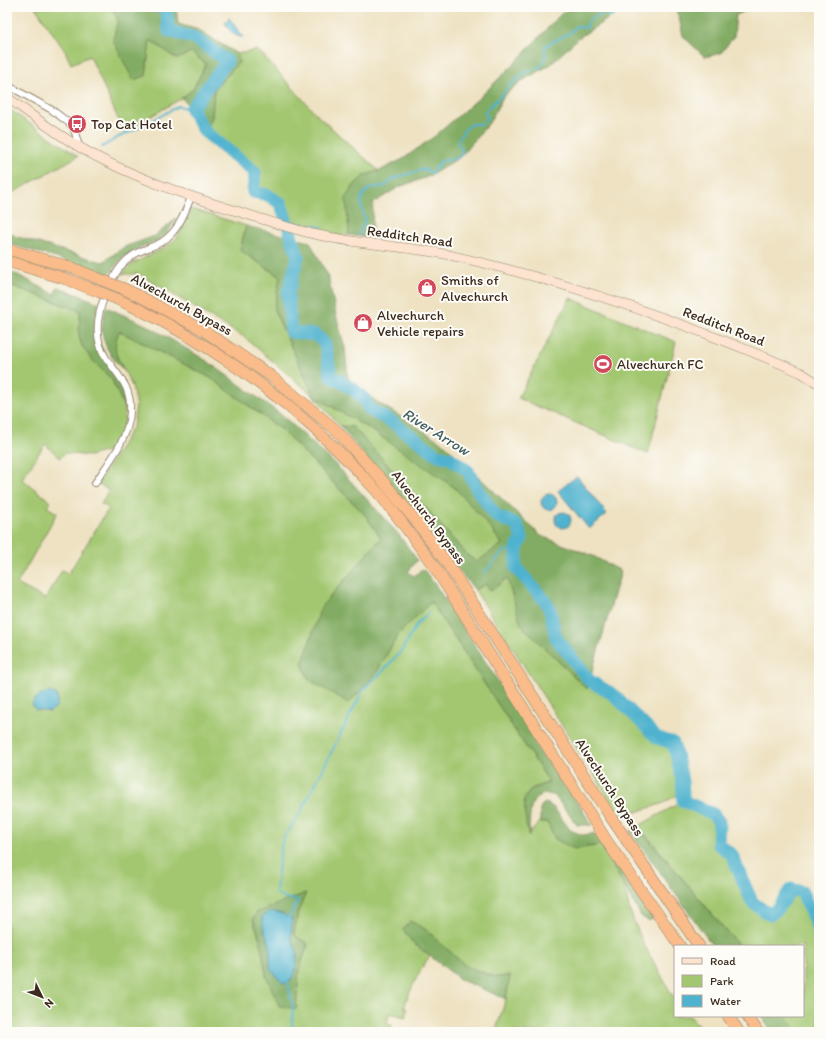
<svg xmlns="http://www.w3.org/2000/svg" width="826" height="1039" font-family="Itim,sans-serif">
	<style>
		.green { fill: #a3c771; stroke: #6f7848; fill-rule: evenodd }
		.forest { fill: #82ac63; stroke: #5e6b40; fill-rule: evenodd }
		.water { fill: #4fb2ce; stroke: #456e76 }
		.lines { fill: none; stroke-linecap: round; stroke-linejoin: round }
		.stream { stroke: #4fb2ce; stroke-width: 2 }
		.river { stroke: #4fb2ce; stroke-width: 13 }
		.street-casing { stroke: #948670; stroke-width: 8 }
		.secondary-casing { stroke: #948670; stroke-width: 10 }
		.highway-casing { stroke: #948670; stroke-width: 12 }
		.street { stroke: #fff; stroke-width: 6 }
		.secondary { stroke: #fde4d0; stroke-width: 9 }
		.highway { stroke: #f9bc8a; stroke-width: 11 }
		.highway-bridge-casing { stroke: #948670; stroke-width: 12; stroke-linecap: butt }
		.highway-bridge { stroke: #f9bc8a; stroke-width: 11 }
		.labels { text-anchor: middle; stroke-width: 4; stroke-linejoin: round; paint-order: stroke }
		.poi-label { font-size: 14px; fill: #3b2a1e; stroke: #fdfcf7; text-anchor: start }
		.street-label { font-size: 14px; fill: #3b2a1e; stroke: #fdfcf7 }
		.water-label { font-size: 15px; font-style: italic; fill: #436064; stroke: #fdfcf7 }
	</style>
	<rect width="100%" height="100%" fill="#fdfcf7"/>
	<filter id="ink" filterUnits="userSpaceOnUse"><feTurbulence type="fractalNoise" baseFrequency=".025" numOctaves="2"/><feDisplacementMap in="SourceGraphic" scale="8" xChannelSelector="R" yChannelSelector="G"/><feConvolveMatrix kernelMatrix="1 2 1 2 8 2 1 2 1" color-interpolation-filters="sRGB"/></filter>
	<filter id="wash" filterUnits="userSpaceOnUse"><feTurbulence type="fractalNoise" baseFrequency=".012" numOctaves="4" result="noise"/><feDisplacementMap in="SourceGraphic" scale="16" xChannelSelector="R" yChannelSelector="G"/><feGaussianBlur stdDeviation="0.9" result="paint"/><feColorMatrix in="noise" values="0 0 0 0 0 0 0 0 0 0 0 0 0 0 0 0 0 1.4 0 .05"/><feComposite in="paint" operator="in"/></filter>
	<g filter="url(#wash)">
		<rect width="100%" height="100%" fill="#eee2c2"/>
		<g class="green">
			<polygon points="35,7 111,7 118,20 113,40 146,75 150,40 177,59 191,52 206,64 193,89 182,98 124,132 90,56 71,64 65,51"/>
			<path d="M258,50L318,116L379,171L373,172L347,197L349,235C331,238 304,226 287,220L281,204L268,195L253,192L255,172L205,132L212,117L214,90L239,62L237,54Z"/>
			<polygon points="7,108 78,156 7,196"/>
			<polygon points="192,209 246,226 240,250 280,277 274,310 314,396 373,431 455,487 489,526 502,544 477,562 466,554 405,484 353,427 340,426 314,396 244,337 139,274 122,274 132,264 166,247 176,239"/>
			<path d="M7,284L80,311L79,335L82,346L92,360L112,380L125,409V426L111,450L89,456L65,453L60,458L45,444L22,479L51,502L47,507L57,513L17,584L45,599L62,570L68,574L109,508L101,504L109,490L98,484L133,426L136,406L132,386L115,353L114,343L119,331L211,378L283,431L366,516L381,538L321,608L375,675L398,635L431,602L549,782L531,789L528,835L540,822H547L555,839L574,849L601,845L622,881L631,914L643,943L675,1000V1016H690L706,1032H495L506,999L510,976L496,977L466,967L425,929L413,943L430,956C418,972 411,989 404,1007L407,1009L406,1017L389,1013L387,1024L392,1025L391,1032H7ZM305,893L298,912L294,935L308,944L299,970L296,1009L260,939L253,919Z"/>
			<polygon points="570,298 676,342 648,454 518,398"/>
			<polygon points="507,578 587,689 590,681 614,695 657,738 673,743 680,768 683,791 664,803 621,817 475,590 486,584 491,591"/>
			<polygon points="683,801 713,814 719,822 718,844 732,855 752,903 770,915 778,908 791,889 802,892 819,932 819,1032 797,1032 787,1016 803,1016 803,946 739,946 646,835 630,831"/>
		</g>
		<g class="forest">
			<polygon points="111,7 176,7 178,24 199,30 237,54 239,62 214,90 212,117 205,132 191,109 182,98 193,89 206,64 191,52 177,59 150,40 146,76 133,80 113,40 118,20"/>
			<polygon points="572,7 634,7 617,13 578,38 550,65 520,82 503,97 489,123 460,157 430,176 399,187 373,203 372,238 349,235 346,197 354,185 365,175 379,171 403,159 435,136 479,98 513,65 561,14"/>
			<polygon points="674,7 755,7 736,15 734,36 721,53 705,57 683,36 679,17"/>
			<polygon points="177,218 166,234 157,241 140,247 122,258 109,274 7,243 7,231 15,236 81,256 103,262 124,247 155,236"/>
			<polygon points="246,226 310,242 328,276 336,315 345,348 348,378 377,402 443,443 541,536 593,556 621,571 587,689 521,625 507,578 491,591 486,584 475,590 340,426 353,427 405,484 466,554 477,562 502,544 489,526 455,488 373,431 314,396 274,310 280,277 240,250"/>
			<polygon points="7,272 18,275 54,294 58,287 99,303 95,319 95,334 124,392 125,409 112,380 92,360 82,346 79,337 80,311 7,284"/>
			<path d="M106,307L148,326L207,361L283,416L336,465L399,535L417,560L408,572L414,576L423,569L434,583L592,825H577L554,795C551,795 548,794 545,794C527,795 530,823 529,836L526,825L524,799L531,789L549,782L431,602L398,635L375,675L349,703L309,680L302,664L321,607L381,538L366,516L283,431L211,378L119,331C112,351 116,353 124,371C113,360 103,346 102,329C102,322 105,314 106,307Z"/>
			<polygon points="546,803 553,807 560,816 570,830 582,835 597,833 651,911 653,919 648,921 641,916 601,845 574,849 555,839 547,822 540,822 540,809 542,805"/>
			<polygon points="630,831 645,835 739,946 713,946"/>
			<path d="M306,893L298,912L294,935L308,944L299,970L296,1009L279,1006L266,975L260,939L253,919L257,912ZM263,927L292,928L291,939L297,951L270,968V945Z"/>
			<polygon points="410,921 425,929 466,966 495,977 510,976 506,999 461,980 413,943 403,930"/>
			<polygon points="761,1016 787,1016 797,1032 772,1032"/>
		</g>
		<g class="water">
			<path d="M229,18L243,37C234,37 229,30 225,23Z"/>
			<polygon points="577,476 607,514 589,529 558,491"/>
			<circle cx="549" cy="502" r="8"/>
			<circle cx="563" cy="520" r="8"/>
			<polygon points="47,692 56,694 57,698 57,706 50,712 36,710 32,704 35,699"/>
			<polygon points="271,911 283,914 292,919 291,939 297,951 297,958 295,974 288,983 282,983 270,968 270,945 263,927 262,916"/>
		</g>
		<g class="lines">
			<g class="stream">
				<polyline points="689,7 694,10 698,7"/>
				<polyline points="102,147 117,138 150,122 178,106 191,109"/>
				<polyline points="287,220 300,224 322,227"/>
				<polyline points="359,234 365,221 361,204 362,196 370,188 385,186 395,178 425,169 431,173 441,161 455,159 462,154 462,150 457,142 465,129 472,124 482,124 487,119 485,111 502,95 508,87 527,71 539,68 545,59 545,46 570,33 576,26 586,28 590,19 602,13 612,17 620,7"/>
				<polyline points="484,573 504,551 517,549"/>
				<polyline points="289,918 298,900 283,898 276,893 279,861 283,839 301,812 363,690 383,671 402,650 417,624 429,612"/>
				<polyline points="288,983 293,1008 292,1032"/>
			</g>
			<path class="river" d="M159,7L166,9L169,31L195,38L227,61L191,109L205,132L255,172L253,192L268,195L281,204L298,256L288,294L291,332L316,335L325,344L331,376L353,389L363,398L370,410L392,422L438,455L450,458L468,471L477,489L496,516L517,525L522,538L517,549L516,568L546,602L550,610L556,638L590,681L614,695L657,738L673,743C678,762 684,781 683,801L713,814L719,822L718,844L732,855L752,902L770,915L778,908L791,889L802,892L819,932"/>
		</g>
	</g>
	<g filter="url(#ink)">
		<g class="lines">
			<g class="street-casing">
				<g id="street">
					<polyline points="7,85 52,110 73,126 79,146"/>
					<path d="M110,285C117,269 126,257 143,250C150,247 157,245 163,241C178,231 185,213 191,197"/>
					<path d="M95,483C109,462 129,438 130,412C132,387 119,377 106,358C93,338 97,314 106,293"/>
				</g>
			</g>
			<g class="secondary-casing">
				<path id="secondary" d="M7,97C38,120 69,143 103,160C149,183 197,199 246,214C272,222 297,231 323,236C368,246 414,246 458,257C575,284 689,324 800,372L819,384"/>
			</g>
			<g class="highway-casing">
				<g id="highway">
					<polyline points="7,249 73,268 102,280"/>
					<polyline points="7,261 66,279 97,291"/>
					<polyline points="122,288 143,298 203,330 271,376 336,430 382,480 416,521 447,563 608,813 699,946"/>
					<path d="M117,299C216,344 300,407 373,487C396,512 416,542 436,569L608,843L680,946"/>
					<polyline points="728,1016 739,1032"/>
					<polyline points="747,1016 758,1032"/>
				</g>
			</g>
			<use href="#street" class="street"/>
			<use href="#secondary" class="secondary"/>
			<use href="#highway" class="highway"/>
			<g class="highway-bridge-casing">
				<g id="highway-bridge">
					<polyline points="102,280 122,288"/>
					<polyline points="97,291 117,299"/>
				</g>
			</g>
			<use href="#highway-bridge" class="highway-bridge"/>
		</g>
	</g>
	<defs>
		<g id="bus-disc" transform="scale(1)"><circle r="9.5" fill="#d1495b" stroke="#fdfcf7"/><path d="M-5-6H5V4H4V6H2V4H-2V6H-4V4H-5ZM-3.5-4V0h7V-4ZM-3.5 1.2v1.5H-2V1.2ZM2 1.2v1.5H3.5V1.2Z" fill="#fff"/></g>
		<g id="shop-disc" transform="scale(1)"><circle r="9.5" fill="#d1495b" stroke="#fdfcf7"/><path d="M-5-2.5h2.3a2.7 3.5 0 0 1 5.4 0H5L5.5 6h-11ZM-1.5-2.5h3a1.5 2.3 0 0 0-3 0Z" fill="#fff"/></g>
		<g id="stadium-disc" transform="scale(1)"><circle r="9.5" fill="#d1495b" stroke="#fdfcf7"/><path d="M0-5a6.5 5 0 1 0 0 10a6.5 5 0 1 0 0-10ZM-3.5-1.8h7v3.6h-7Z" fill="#fff"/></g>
	</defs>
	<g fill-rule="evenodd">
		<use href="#bus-disc" x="77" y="124"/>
		<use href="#shop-disc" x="427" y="288"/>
		<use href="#shop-disc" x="363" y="323"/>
		<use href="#stadium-disc" x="603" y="364"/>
	</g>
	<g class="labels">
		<g class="poi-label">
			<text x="91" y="129">Top Cat Hotel</text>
			<text x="441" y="285">Smiths of<tspan x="441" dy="16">Alvechurch</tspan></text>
			<text x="377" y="320">Alvechurch<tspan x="377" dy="16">Vehicle repairs</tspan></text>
			<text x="617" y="369">Alvechurch FC</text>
		</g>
		<g class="street-label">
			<text transform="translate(410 236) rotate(8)" y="5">Redditch Road</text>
			<text transform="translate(182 304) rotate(29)" y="5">Alvechurch Bypass</text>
			<text transform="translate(724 326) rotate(21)" y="5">Redditch Road</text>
			<text transform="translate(429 517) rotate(53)" y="5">Alvechurch Bypass</text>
			<text transform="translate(610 787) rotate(57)" y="5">Alvechurch Bypass</text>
		</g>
		<g class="water-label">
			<text transform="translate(436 432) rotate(32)" y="5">River Arrow</text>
		</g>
	</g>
	<rect width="826" height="1039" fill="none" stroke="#fdfcf7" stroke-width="24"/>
	<rect x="674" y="945" width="130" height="72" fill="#fdfcf7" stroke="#afa8a0"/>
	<rect x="682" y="958" width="20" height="6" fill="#fde4d0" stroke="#afa8a0"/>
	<text x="710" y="965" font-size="12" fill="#3b2a1e">Road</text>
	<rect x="682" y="975" width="20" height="12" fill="#a3c771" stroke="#afa8a0"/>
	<text x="710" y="985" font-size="12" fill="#3b2a1e">Park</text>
	<rect x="682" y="995" width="20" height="12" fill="#4fb2ce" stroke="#afa8a0"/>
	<text x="710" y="1005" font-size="12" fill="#3b2a1e">Water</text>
	<g transform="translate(42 997) rotate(133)" stroke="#fdfcf7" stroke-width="3" paint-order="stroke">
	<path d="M0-3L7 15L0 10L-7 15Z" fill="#3b2a1e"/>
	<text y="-6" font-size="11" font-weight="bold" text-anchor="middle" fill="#3b2a1e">N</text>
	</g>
</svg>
